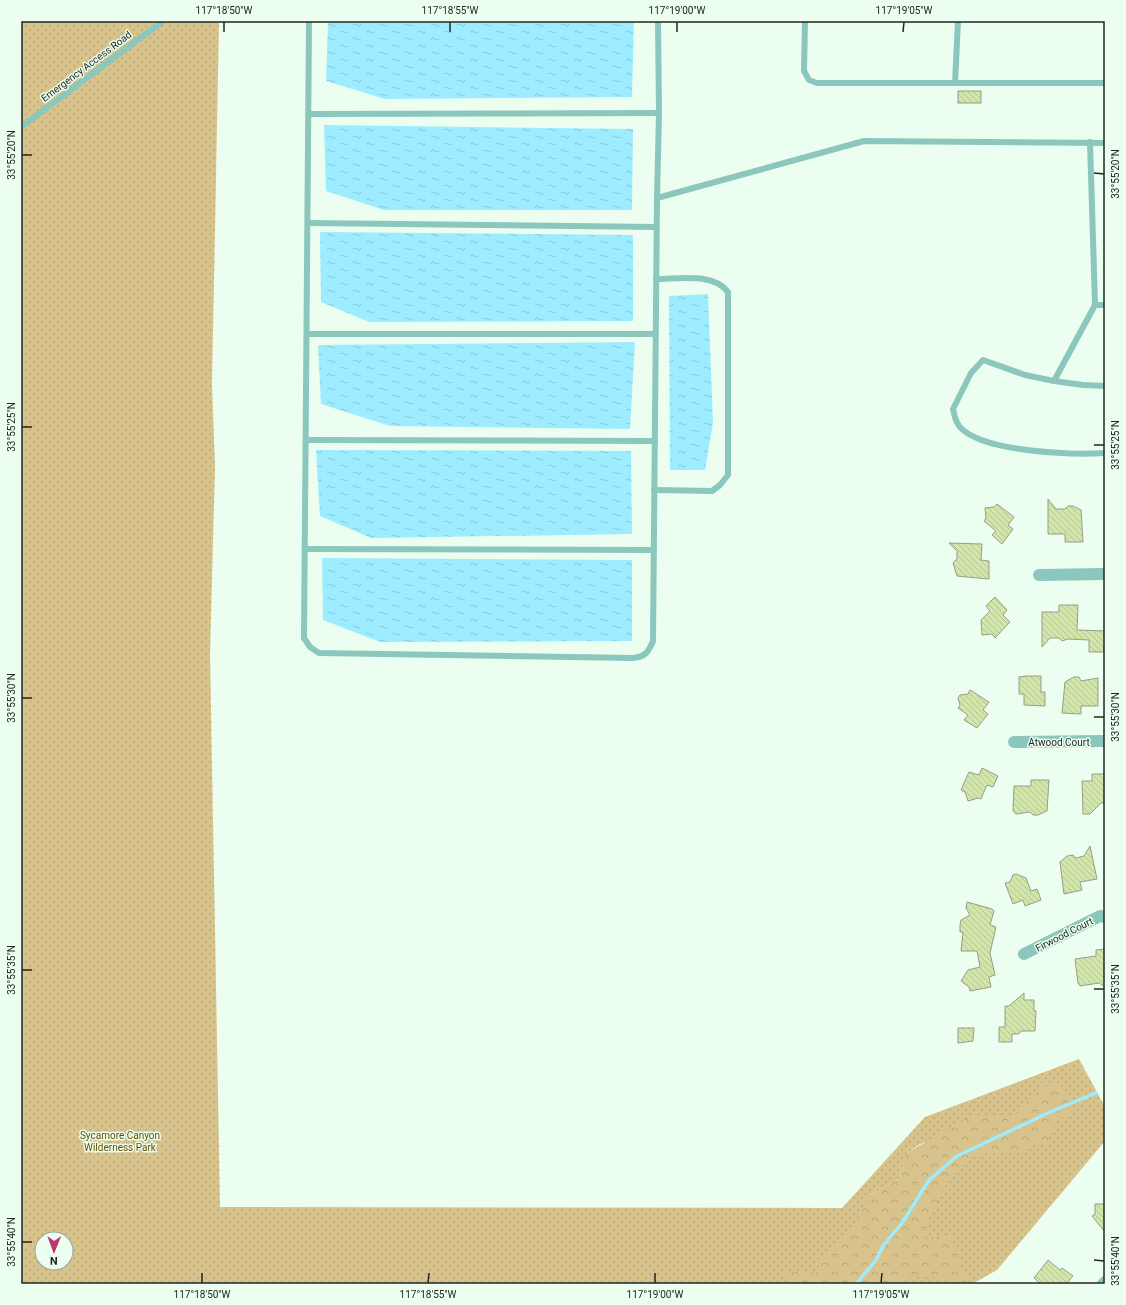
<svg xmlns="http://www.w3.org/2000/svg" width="1126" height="1305" font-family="Roboto,sans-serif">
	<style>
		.grass { fill: url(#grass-dots); fill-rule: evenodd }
		.forest { fill: url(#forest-crowns) }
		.water { fill: url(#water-ripples) }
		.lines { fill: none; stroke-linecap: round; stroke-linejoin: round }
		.stream { stroke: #9decff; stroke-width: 3.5 }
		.building { fill: url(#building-back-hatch); stroke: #979d8a }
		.lane { stroke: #8bc7bd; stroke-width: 6 }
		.street { stroke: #8bc7bd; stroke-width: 12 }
		.ticks { fill: none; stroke: #202722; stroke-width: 1.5 }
		.labels { text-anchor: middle; stroke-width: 3; stroke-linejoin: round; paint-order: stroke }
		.street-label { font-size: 10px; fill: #202722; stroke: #ebfef0 }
		.park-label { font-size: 10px; fill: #644f00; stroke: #ebfef0 }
		.neatline { fill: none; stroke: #202722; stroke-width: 1.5 }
		.ticks-label { font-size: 10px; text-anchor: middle; fill: #202722 }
	</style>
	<defs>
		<pattern id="grass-dots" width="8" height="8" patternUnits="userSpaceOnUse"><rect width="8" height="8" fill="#d7c38b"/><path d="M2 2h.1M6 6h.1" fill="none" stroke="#b8a878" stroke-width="1.8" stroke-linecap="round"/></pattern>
		<pattern id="forest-crowns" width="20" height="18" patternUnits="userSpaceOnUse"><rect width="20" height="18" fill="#d7c38b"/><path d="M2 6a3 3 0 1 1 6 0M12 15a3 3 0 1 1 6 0" fill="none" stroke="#b8a878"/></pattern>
		<pattern id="water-ripples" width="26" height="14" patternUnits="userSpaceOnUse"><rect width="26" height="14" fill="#9decff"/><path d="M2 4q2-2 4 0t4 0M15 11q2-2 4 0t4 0" fill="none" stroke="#87cada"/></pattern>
		<pattern id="building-back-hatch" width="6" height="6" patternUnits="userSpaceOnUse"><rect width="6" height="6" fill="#d3e6a9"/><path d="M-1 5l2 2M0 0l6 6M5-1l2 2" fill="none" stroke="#b5c591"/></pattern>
	</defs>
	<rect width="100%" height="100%" fill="#ebfef0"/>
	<path class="grass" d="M21,21H219L212,384L215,467L210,654L220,1207L842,1208L925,1117L1079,1059L1105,1107V1141L997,1270L972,1284H21ZM925,1142L924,1207L870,1195L900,1178C904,1157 904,1152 925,1142ZM42,1239H66V1263H42Z"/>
	<g class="forest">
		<path d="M1061,1084L1073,1102L1071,1112L1056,1121L1046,1143L1030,1146L1022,1153L985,1154L969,1157L958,1168L944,1189L930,1215L926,1231L918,1241L933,1237L950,1236L959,1253V1267L970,1279C955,1289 946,1279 930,1277C917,1275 904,1279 893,1284H784L785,1274L798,1271L816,1273L825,1253L857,1226L860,1213L870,1195L900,1178L903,1158L910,1151L973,1115L1012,1117C1023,1109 1035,1089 1048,1085C1051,1084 1057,1084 1061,1084Z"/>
		<polygon points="128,1137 126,1143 131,1151 117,1152 115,1150 119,1140"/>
	</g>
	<g class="water">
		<polygon points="328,21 634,21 632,97 385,99 326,81"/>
		<polygon points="324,125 633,129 632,210 384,210 326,191"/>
		<polygon points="320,232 633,235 633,321 369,322 321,302"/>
		<polygon points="708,294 713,423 705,470 670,470 669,296"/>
		<polygon points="635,342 630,429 390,426 321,404 318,345"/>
		<polygon points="316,450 631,451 632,534 371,538 320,516"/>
		<polygon points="322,558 632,560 632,641 380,642 323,620"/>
	</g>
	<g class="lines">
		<polyline class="stream" points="856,1284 876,1260 883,1246 902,1223 929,1180 957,1156 1050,1112 1096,1093"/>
	</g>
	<g class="building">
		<rect x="958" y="91" width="23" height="12"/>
		<polygon points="1048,499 1056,509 1065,509 1068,506 1073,506 1081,510 1083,542 1065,542 1065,534 1048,534"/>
		<polygon points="997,504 1014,517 1008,525 1013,529 1002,544 992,535 996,531 984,521 986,518 985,508 994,507"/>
		<polygon points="949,543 982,544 981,560 989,561 989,579 957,576 953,563 957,559 957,551"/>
		<polygon points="995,597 1007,610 1003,615 1010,622 995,638 992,634 982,635 981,620 990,611 986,606"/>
		<polygon points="1059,605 1078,605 1077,630 1105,631 1104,652 1089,652 1089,640 1068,639 1062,641 1059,638 1050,638 1042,647 1042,612 1059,612"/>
		<polygon points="1026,676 1041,676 1041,692 1045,692 1045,706 1024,705 1024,694 1019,694 1019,677"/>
		<polygon points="1074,677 1079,677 1081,681 1098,678 1098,706 1081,706 1081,714 1062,713 1065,682"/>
		<polygon points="970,690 989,702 983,710 988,714 977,728 964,720 968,715 958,708 960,705 958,698 960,695 968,694"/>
		<polygon points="982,768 998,776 993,787 987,785 981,799 978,798 968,801 965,792 961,790 964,783 969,772 979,775"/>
		<polygon points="1092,774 1105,774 1104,803 1101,803 1090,814 1083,814 1082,781 1092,781"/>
		<polygon points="1031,780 1049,780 1047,811 1038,815 1033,815 1030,812 1016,814 1013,811 1014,786 1031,786"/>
		<polygon points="1090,846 1097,879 1080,882 1082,890 1064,894 1060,862 1067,856 1073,855 1076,858 1084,856"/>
		<polygon points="1016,874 1026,878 1031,891 1037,889 1041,900 1025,906 1023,900 1013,904 1005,883 1010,882 1013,875"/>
		<polygon points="967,902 992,909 994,911 990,925 996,927 990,953 995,975 989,977 991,987 970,991 969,987 961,981 968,970 980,967 977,951 961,951 963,932 960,932 960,925 961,920 970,915 966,908"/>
		<polygon points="1105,949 1105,987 1099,983 1080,986 1078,983 1075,959 1096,956 1096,950"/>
		<polygon points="1024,993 1024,1000 1034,1000 1034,1011 1036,1011 1035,1031 1022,1031 1018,1034 1012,1034 1012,1042 999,1042 999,1027 1005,1027 1005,1006 1009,1006"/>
		<polygon points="958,1028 974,1028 973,1041 958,1043"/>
		<polygon points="1095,1204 1105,1204 1105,1232 1092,1216 1095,1214"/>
		<polygon points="1048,1260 1060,1270 1062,1268 1073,1276 1066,1284 1041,1284 1034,1278"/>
	</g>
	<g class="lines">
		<g class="lane">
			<path d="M309,21L304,638L310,647L319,653L632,658C645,657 648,653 653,641L657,198"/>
			<polyline points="658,21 659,113 657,198 864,141 1105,143"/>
			<polyline points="805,21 804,71 809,80 817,83 1105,83"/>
			<polyline points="955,83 958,21"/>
			<polyline points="309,114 659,113"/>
			<polyline points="21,127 163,21"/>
			<polyline points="1090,142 1095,305 1105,305"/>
			<polyline points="308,223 656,227"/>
			<polyline points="1095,305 1054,381 1083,385 1105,386"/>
			<polyline points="307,334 655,334"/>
			<path d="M1054,381L1025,375L983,360L971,373L953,409C955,417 956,425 963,430C989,452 1071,455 1105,453"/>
			<polyline points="306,440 655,441"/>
			<path d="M654,490L712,491L720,485L728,475V292C713,272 678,279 656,279"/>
			<polyline points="305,549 654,550"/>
		</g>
		<g class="street">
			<polyline points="1039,575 1105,574"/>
			<polyline points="1014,742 1105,741"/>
			<polyline points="1024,954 1100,916 1105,917"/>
			<polyline points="1103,1284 1105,1282"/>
		</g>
	</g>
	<path class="ticks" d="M224,32V22M450,32V22M677,32V22M903,32L904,22M22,155H32M1094,173L1104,174M22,427H32M1094,445H1104M22,698H32M1094,717H1104M22,970H32M1094,989H1104M22,1242H32M1094,1260L1104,1261M202,1283V1273M428,1283L429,1273M655,1283V1273M881,1283L882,1273"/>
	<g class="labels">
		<g class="street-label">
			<text transform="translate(86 66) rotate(-37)" y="4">Emergency Access Road</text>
			<text x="1059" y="746">Atwood Court</text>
			<text transform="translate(1064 934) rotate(-27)" y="4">Firwood Court</text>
		</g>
		<g class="park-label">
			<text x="120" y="1139">Sycamore Canyon<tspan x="120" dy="12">Wilderness Park</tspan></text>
		</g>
	</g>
	<rect width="1126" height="1305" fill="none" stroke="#ebfef0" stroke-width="44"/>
	<g transform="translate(54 1251) rotate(181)"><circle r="19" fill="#ebfef0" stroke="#9aa89e"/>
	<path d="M0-3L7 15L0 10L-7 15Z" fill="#bf3570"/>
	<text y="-6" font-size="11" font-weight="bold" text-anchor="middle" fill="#202722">N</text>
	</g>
	<rect x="22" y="22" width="1082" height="1261" class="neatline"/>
	<g class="ticks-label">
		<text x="224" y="14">117°18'50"W</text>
		<text x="450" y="14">117°18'55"W</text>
		<text x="677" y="14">117°19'00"W</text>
		<text x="904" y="14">117°19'05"W</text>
		<text transform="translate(11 155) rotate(-90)" y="4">33°55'20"N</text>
		<text transform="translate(1115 174) rotate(-90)" y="4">33°55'20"N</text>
		<text transform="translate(11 427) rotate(-90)" y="4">33°55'25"N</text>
		<text transform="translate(1115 445) rotate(-90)" y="4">33°55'25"N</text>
		<text transform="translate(11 698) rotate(-90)" y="4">33°55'30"N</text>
		<text transform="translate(1115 717) rotate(-90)" y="4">33°55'30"N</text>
		<text transform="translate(11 970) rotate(-90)" y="4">33°55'35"N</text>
		<text transform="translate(1115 989) rotate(-90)" y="4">33°55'35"N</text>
		<text transform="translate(11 1242) rotate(-90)" y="4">33°55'40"N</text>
		<text transform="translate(1115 1261) rotate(-90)" y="4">33°55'40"N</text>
		<text x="202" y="1298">117°18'50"W</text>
		<text x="428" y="1298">117°18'55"W</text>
		<text x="655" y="1298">117°19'00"W</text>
		<text x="881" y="1298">117°19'05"W</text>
	</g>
</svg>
